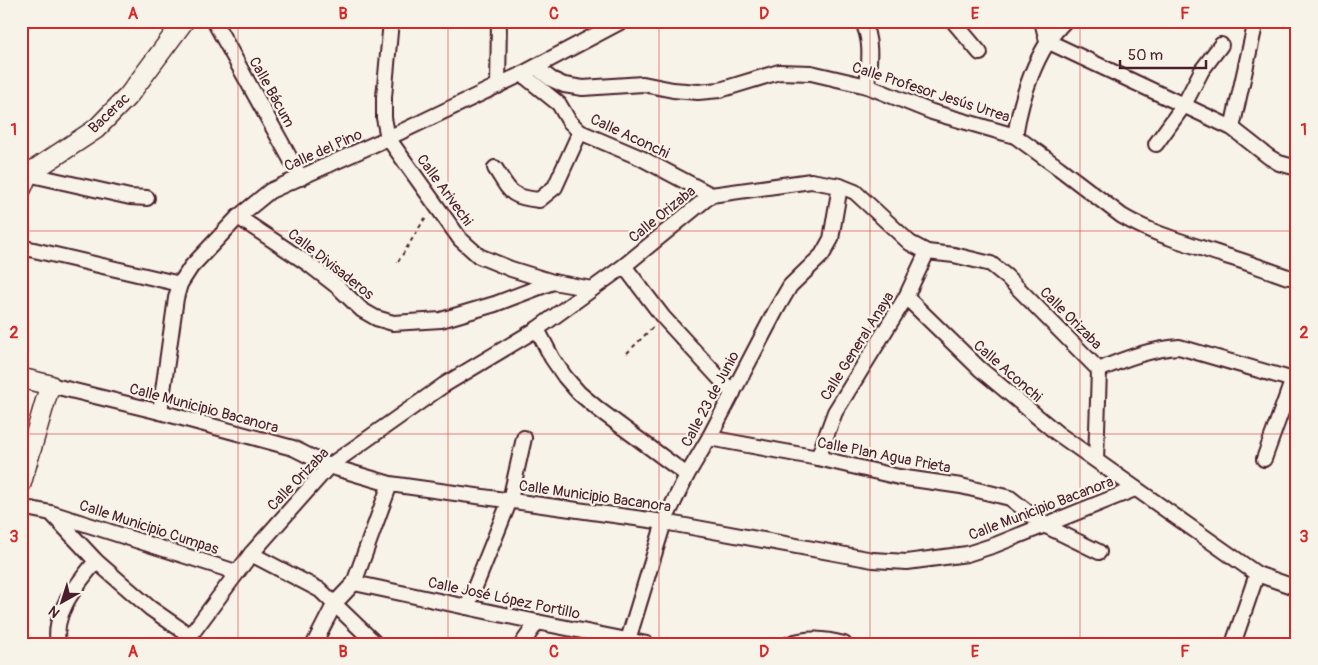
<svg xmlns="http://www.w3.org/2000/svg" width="1318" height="665" font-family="Pangolin,sans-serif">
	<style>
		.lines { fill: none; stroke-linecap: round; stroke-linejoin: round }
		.street-casing { stroke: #4a1f2b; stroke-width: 18 }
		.secondary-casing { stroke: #4a1f2b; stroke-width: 22 }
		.path { stroke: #4a1f2b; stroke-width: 2; stroke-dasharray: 4 4; stroke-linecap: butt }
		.street { stroke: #f7f3e8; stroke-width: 14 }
		.secondary { stroke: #f7f3e8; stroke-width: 19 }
		.grid { fill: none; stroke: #d62828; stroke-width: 1; stroke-opacity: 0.55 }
		.labels { text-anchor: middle; stroke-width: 4.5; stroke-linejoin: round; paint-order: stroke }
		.street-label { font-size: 15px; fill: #4a1f2b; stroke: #f7f3e8 }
		.neatline { fill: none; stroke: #d62828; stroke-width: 2 }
		.grid-label { font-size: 16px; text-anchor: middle; font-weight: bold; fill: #d62828 }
	</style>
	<rect width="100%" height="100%" fill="#f7f3e8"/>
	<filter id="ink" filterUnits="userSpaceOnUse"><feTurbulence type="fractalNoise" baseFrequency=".02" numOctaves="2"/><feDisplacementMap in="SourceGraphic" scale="10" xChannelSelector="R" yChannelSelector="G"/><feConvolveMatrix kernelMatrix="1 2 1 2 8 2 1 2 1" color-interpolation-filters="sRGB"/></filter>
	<g filter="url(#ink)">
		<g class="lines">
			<g class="street-casing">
				<g id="street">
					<polyline points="214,21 301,178"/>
					<polyline points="391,21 384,97 384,118 388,138 460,239 479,256 511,269 553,282 592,289"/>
					<path d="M862,21C873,41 869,64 867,86"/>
					<polyline points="953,21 980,53"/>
					<polyline points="1042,21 1047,41"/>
					<polyline points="1047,41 1232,128 1269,157 1279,163 1297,168"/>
					<path d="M536,67L551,79L564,85L583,88L643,84L673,90L698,92L720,90L779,72L811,73L867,86L932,112L1015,136L1059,168L1122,216C1154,235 1190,244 1226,256C1247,262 1267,270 1288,277"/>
					<polyline points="522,74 559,104 569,121 580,132 641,158 711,195"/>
					<polyline points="498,86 499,21"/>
					<polyline points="1232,128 1256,21"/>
					<path d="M1015,136C1021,98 1036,49 1065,21"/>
					<polyline points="1156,144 1184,105 1202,70 1221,45"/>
					<path d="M495,168C510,191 509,197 539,200L555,187L580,132"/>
					<polyline points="23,173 130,197 147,198"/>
					<polyline points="238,217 307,263 338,287 362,310 376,318 393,323 441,320 495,304 553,282"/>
					<polyline points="21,247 180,284"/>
					<polyline points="624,266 663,317 733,393"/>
					<polyline points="906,297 980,369 1057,433 1257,574 1297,588"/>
					<polyline points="537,329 552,358 565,377 579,393 598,409 687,475"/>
					<polyline points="50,385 160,412 293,448 329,466 390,484 664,522 873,560 907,562 967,554 995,545 1135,489"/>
					<polyline points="160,412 176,298 180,284 191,267 238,217 270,191 388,138 522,74 622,21"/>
					<polyline points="709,438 818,458 899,477 961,486 1010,498 1044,525 1099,552"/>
					<polyline points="818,458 835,412 906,297 927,252"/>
					<polyline points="1264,459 1293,379"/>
					<polyline points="1096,460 1099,370"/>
					<polyline points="21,507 51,513 236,572"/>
					<polyline points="53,515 96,561 150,608 189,635"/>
					<polyline points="251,554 320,590 376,644"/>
					<polyline points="354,583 537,622 647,644"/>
					<polyline points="467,607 510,500 524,438"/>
					<polyline points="628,640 664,522 687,475 709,438 776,310 790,286 822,255 831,239 840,186"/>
					<path d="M58,644C52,612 78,584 96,561"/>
					<path d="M184,644L251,554L329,466L444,385L537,329L624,266L711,195L811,181L840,186L855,192L910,243L927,252L954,255L991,264L1007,277L1099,370C1125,358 1150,349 1179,347L1297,381"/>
					<polyline points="314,644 335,603 354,583 390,484"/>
					<polyline points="522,644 537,622"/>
					<path d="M789,644C808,637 824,639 844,644"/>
					<polyline points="1233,644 1257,574"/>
				</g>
			</g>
			<g class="secondary-casing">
				<g id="secondary">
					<polyline points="21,190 28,174 96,129 129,95 184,21"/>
					<polyline points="21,378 50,385 21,484"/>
				</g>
			</g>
			<g class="path">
				<polyline points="398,262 427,215"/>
				<polyline points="627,353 654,326"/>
			</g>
			<use href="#street" class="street"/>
			<use href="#secondary" class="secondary"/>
		</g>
	</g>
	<path class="grid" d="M238,21V644M448,21V644M659,21V644M870,21V644M1080,21V644M21,231H1297M21,434H1297"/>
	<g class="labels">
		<g class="street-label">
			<text transform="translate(272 92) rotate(61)" y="5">Calle Bácum</text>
			<text transform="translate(931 92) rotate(18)" y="5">Calle Profesor Jesús Urrea</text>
			<text transform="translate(109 113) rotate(-44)" y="5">Bacerac</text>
			<text transform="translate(630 136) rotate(25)" y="5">Calle Aconchi</text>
			<text transform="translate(323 150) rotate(-24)" y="5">Calle del Pino</text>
			<text transform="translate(445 190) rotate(54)" y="5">Calle Arivechi</text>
			<text transform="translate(662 214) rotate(-39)" y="5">Calle Orizaba</text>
			<text transform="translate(331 264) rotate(38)" y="5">Calle Divisaderos</text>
			<text transform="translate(1071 318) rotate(45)" y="5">Calle Orizaba</text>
			<text transform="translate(857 346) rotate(-58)" y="5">Calle General Anaya</text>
			<text transform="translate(1008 371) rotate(41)" y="5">Calle Aconchi</text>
			<text transform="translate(710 399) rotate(-62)" y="5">Calle 23 de Junio</text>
			<text transform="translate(204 408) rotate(15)" y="5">Calle Municipio Bacanora</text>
			<text transform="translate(884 455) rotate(11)" y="5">Calle Plan Agua Prieta</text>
			<text transform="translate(298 479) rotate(-46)" y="5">Calle Orizaba</text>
			<text transform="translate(595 496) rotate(8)" y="5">Calle Municipio Bacanora</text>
			<text transform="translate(1041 508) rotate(-21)" y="5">Calle Municipio Bacanora</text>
			<text transform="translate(149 527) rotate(18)" y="5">Calle Municipio Cumpas</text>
			<text transform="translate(504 598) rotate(12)" y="5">Calle José López Portillo</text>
		</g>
	</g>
	<rect width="1318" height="665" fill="none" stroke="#f7f3e8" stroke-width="55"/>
	<g transform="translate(62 602) rotate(219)" stroke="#f7f3e8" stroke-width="4" paint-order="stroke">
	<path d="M0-4L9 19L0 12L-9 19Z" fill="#4a1f2b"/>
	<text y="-8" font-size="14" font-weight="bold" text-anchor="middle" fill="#4a1f2b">N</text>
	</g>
	<path d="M1120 60v8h86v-8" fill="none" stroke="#4a1f2b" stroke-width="2.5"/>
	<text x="1128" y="60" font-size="15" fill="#4a1f2b" stroke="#f7f3e8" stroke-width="4" paint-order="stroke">50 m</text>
	<rect x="28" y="28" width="1262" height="610" class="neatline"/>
	<g class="grid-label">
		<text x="133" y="19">A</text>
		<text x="343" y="19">B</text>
		<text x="554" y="19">C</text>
		<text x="764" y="19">D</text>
		<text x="975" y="19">E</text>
		<text x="1185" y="19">F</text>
		<text x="14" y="135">1</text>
		<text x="1304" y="135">1</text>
		<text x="14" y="338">2</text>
		<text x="1304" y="338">2</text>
		<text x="14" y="542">3</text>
		<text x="1304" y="542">3</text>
		<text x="133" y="657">A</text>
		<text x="343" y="657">B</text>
		<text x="554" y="657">C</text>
		<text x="764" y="657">D</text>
		<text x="975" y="657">E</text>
		<text x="1185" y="657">F</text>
	</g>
</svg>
